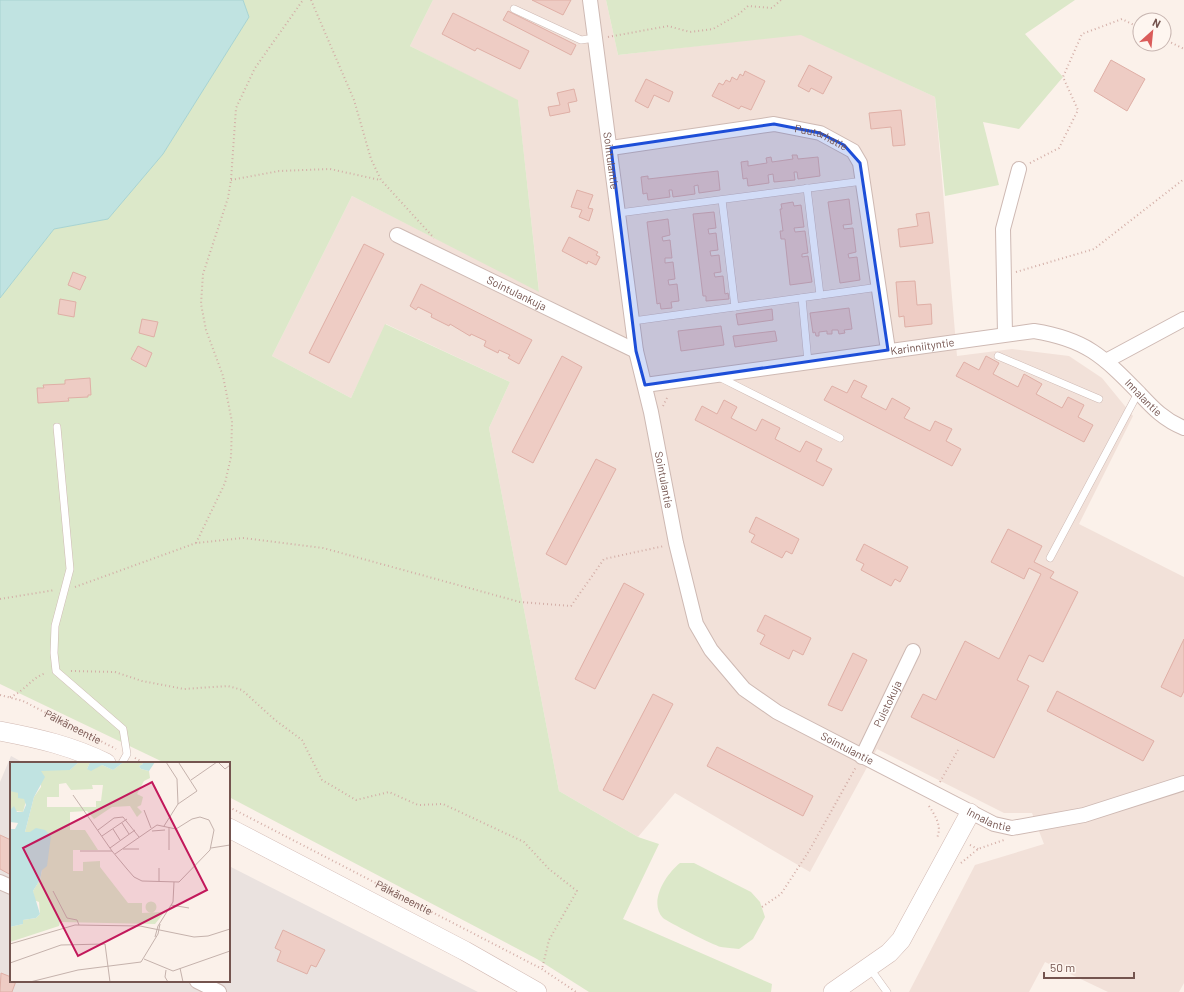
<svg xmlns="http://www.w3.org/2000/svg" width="1184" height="992" font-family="Barlow,sans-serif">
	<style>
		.residential { fill: #f2e1d9 }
		.industrial { fill: #eae2df }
		.green { fill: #dce8c9 }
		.water { fill: #c0e3e1; stroke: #a7d4d2 }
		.building { fill: #eeccc4; stroke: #dfafa6 }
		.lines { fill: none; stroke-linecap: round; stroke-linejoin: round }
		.lane-casing { stroke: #ceb9b3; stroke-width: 8 }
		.street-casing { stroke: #ceb9b3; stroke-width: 16 }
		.secondary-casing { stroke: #d1b8b1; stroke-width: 20 }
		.path { stroke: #d3aea7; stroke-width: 2; stroke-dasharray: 1 3; stroke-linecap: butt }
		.lane { stroke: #fff; stroke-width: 7 }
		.street { stroke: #fff; stroke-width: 14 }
		.secondary { stroke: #fff; stroke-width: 19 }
		.marked { fill: #1d4ed8; fill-opacity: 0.2; stroke: #1d4ed8; stroke-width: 3; stroke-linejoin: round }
		.labels { text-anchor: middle; stroke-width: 3; stroke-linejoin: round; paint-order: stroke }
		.street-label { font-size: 11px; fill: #74544f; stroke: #fef6f0 }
		.inset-road { fill: none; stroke: #c5b2ac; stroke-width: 1 }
		.view { fill: #c2185b; fill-opacity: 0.15; stroke: #c2185b; stroke-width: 2 }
		.inset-edge { fill: none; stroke: #74544f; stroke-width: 2 }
	</style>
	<rect width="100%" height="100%" fill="#fbf1ea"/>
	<polygon class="residential" points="433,0 606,0 618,55 801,34 935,97 957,356 1012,349 1069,356 1102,378 1133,416 1079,524 1184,577 1184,983 1179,992 1108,992 1045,962 1029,992 909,992 975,865 1044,844 1032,813 1004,813 877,749 810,872 675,793 638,837 559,791 489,428 510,382 386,324 351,398 272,356 352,196 539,291 518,101 410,46"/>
	<polygon class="industrial" points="11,756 24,763 11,763 11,981 229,981 229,866 478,992 0,992 0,782"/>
	<g class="green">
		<polygon points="243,0 433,0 410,46 518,100 539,292 352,196 272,356 351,398 385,324 510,382 489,428 559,791 638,837 659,844 623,919 772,984 771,992 589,992 537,959 229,797 229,763 165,763 0,684 0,298 54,229 108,219 163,154 249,17"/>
		<polygon points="606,0 1075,0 1025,34 1063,77 1019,129 983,122 999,185 945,196 935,97 801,35 618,55"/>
		<path d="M680,863H694L751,892L760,902L765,917L753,939L739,949C733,948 726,948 721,947C713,945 668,922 663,918C648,902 666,874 680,863Z"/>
	</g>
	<polygon class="water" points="0,0 243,0 249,17 163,154 108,219 54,229 0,298"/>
	<g class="building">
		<polygon points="532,0 571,0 563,15"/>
		<polygon points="508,11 576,45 571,55 503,20"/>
		<polygon points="453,13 529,51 520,69 477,48 475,51 442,34"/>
		<polygon points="1111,60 1145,79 1127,111 1094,91"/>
		<polygon points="809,65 832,77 823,94 811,88 809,92 798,86"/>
		<polygon points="745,71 765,81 751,110 741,106 739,109 712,96 719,83 723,85 726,80 730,82 732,77 737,80 740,74 743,76"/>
		<polygon points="646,79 673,92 669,102 654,95 648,108 635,101"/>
		<polygon points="574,89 577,101 568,103 570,112 550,116 548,107 560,105 557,93"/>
		<polygon points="901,110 905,145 893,146 891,127 871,129 869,113"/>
		<polygon points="792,155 797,155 798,159 818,157 820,176 798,179 797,172 794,172 795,180 774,182 773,174 768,175 769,183 748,186 747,178 743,179 741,162 748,161 748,166 767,163 766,158 771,157 772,162 793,159"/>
		<polygon points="718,171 720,190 699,193 698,185 694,186 695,194 673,197 672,190 669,190 670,197 648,200 647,193 643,194 641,177 648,176 648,179"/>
		<polygon points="577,190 593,195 588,208 593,209 589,221 579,217 582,210 571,207"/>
		<polygon points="849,199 852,224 843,225 844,229 853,228 856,252 848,254 849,258 857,257 860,280 840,283 828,202"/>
		<polygon points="793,202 794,206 801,205 804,227 794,228 795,232 805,231 808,253 802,254 802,257 808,256 812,282 790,285 785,239 781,239 780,231 783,231 780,209 782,209 781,204"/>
		<polygon points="714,212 716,228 708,229 709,234 716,233 718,250 710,251 711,256 719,255 721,272 714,273 715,277 723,276 725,294 728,293 729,299 706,301 706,296 703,296 693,214"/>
		<polygon points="929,212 933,243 900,247 898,229 918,226 916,214"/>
		<polygon points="668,219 670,235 662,237 663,241 670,240 672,258 665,258 665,263 673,262 675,279 668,280 669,285 677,284 679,301 671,302 672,308 661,309 660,303 657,304 647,222"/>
		<polygon points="569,237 598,252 596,255 600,257 596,265 588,261 587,264 562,251"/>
		<polygon points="364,244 384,254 329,363 309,353"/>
		<polygon points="73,272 86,277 80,290 68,285"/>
		<polygon points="915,281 917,305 931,304 932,324 905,327 904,316 899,317 896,282"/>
		<polygon points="421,284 532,340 519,364 508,358 510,355 499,350 498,353 484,346 486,341 471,334 470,336 450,324 449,326 431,317 432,314 418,307 416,310 410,306"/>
		<polygon points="60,299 76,302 74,317 58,314"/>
		<polygon points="849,308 852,329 844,330 845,333 839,334 838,330 832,330 832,334 827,334 827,331 819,332 819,336 816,336 815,332 813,333 810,313"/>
		<polygon points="772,309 773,320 738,325 736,314"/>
		<polygon points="142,319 158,322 154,337 139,333"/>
		<polygon points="721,326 724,345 681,351 678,331"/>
		<polygon points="775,331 777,341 735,347 733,336"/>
		<polygon points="138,346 152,353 146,367 131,359"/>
		<polygon points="562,356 582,367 533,463 512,452"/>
		<polygon points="986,356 999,363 993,374 1018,387 1024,374 1042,384 1036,394 1062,408 1068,397 1084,405 1078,417 1093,425 1084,442 956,376 964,362 979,370"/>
		<polygon points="90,378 91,395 88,395 88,397 68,398 69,401 38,403 37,388 44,388 43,385 65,384 65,380"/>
		<polygon points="854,380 867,386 861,397 886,410 892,398 910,408 904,418 930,431 935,421 952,429 946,441 961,449 952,466 824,400 832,386 847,393"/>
		<polygon points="724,400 737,407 731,418 756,431 762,419 780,428 775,439 800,452 806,441 822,449 816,461 832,469 823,486 695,420 702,406 717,414"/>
		<polygon points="596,459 616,469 566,565 546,554"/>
		<polygon points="756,517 799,539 792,554 786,551 782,558 751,542 755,535 749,532"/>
		<polygon points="1008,529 1042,546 1034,562 1054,572 1050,578 1078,592 1043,662 1029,655 1017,680 1029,686 994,758 911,717 923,694 936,700 965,641 999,659 1041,574 1029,568 1024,579 991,562"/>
		<polygon points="864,544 908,567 900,582 895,579 891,586 861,570 864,564 856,560"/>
		<polygon points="624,583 644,594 595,689 575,679"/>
		<polygon points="765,615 811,638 803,655 793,650 789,659 760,644 765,635 757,631"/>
		<polygon points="1184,639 1184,691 1181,697 1161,687"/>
		<polygon points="853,653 867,660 842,711 828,705"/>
		<polygon points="1057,691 1154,741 1143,761 1047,711"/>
		<polygon points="653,694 673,704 623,800 603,790"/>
		<polygon points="717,747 813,796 803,816 707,766"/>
		<polygon points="0,835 11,840 11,875 0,869"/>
		<polygon points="283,930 325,950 316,967 311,965 307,974 277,961 281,951 275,948"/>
		<polygon points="1,973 11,977 11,981 16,981 12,992 0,992"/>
	</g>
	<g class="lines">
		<g class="lane-casing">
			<g id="lane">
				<polyline points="514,9 581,40 595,38"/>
				<polyline points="807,188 820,295"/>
				<polyline points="722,200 735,307"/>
				<polyline points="619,213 863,181"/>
				<polyline points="802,298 808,362"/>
				<polyline points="633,321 879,287"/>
				<polyline points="998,356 1099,399"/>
				<polyline points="719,377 840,438"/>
				<polyline points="57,427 70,569 55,626 54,653 56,671 123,729 127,754 122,763"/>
				<polyline points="1050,558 1138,393"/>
				<polyline points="869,967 887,992"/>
			</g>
		</g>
		<g class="street-casing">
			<g id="street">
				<path id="s3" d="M590,0L636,351L651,412L676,543L696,624L711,650L744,689L777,712L994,824L1012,828L1084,815L1184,783"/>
				<path id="s4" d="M611,148L774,124L820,133L853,151L860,163L888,350"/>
				<path id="s5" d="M397,235L636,351"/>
				<polyline points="1005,334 1003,229 1019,169"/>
				<polyline points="1106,361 1184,319"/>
				<path id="s6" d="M645,385L1034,331C1085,339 1103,356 1139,393C1153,408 1164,420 1184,428"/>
				<path id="s7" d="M862,757L913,651"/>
				<polyline points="0,882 11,887"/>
				<polyline points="197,981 219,992"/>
			</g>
		</g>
		<g class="secondary-casing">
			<g id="secondary">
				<path d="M0,731C37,738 72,746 106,763"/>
				<polyline points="229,828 465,951 537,992"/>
				<polyline points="833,992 889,953 901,940 970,813"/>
			</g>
		</g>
		<g class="path">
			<polyline points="311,0 354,100 371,159 381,180 434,238"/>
			<polyline points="608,37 668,26 690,32 713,29 739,14 748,6 772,8 781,0"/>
			<polyline points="1164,39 1184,49"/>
			<polyline points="1030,163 1059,148 1078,110 1063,77 1082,34 1122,19 1140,28"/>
			<polyline points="231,180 279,171 330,169 380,180"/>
			<polyline points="1016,272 1094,249 1184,179"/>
			<polyline points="663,406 668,396"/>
			<polyline points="196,543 225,483 231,457 232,422 223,376 206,330 201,304 203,274 228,198 231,180 236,108 255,68 303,0"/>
			<polyline points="75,587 196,543 243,538 323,548 520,602 571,606 604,559 664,546"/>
			<polyline points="0,599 55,590"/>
			<polyline points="71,671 115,672 142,681 184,689 228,686 242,690 275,720 302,740 322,780 356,800 389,792 418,805 443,804 524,842 549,869 577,891 549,940 542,969"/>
			<path id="s1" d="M0,695L23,701L116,749"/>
			<path d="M10,697C24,692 32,677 46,673"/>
			<polyline points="135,758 144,763"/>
			<polyline points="940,782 958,750"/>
			<path d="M929,806C936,817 942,826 937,838"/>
			<path id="s2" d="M229,807L542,969L576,992"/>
			<polyline points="970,845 978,849"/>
			<polyline points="961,863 978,849 1004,840"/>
			<polyline points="762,907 781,894 809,851 856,767"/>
		</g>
		<use href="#lane" class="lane"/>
		<use href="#street" class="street"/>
		<use href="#secondary" class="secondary"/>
	</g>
	<path class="marked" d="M774,124L820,133L844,145L860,163L888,350L645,385L636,351L611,148Z"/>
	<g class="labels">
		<g class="street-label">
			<text dy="4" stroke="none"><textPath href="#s4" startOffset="214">Puutarhatie</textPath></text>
			<text dy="4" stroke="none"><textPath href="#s3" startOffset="162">Sointulantie</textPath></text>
			<text dy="4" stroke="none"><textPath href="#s5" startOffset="133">Sointulankuja</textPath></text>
			<text dy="4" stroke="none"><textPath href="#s6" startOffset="280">Karinniityntie</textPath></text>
			<text dy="4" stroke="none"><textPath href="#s6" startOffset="524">Innalantie</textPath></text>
			<text dy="4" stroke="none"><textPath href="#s3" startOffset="486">Sointulantie</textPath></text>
			<text dy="4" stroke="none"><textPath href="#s7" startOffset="59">Puistokuja</textPath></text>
			<text dy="4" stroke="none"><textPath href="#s1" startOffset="80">Pälkäneentie</textPath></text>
			<text dy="4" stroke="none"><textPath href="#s3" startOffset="834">Sointulantie</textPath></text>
			<text dy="4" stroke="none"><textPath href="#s3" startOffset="993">Innalantie</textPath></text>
			<text dy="4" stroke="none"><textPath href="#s2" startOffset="197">Pälkäneentie</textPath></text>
		</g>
	</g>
	<g transform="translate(10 762)">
		<rect width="220" height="220" fill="#fbf1ea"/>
		<path d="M69,0H80L77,7L92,3L103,8L114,0H131L133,2L129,4L131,7L139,9L140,16L134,19L127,32L133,35L131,43L127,45L132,50L127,55L120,44L102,45L84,57L77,49L60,50V68H75L88,88H63V109H73V100L90,99V105L118,141H132V151L152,150L153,152L145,162L50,160L49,164L0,180V165L13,162V158L26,156L30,152L29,140L24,138L23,129L30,118L32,108L20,70H15L24,35L31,25V9L35,7L60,8ZM56,21L61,28L83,27L82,23H93L91,39H86V45H37V35H49V22ZM1,28L9,31L16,39L13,50L0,48ZM135.5 145a5.5 5.5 0 1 1 11 0a5.5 5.5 0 1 1-11 0Z" fill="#dce8c9" fill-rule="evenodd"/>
		<path d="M0,0H69L60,8L31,9L35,15L24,35L15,70H20L26,66L35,68L41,74L37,104L32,108L30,118L23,129L30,152L26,156L13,158V162L0,165V67H5L8,61L0,60V48L4,44L7,50H13L16,43L14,37L8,36V31L0,29ZM80,0H114L103,8L92,3L81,9L77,7ZM131,0H145L139,9L131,7L129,4L133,2Z" fill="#c0e3e1"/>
		<path class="inset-road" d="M208,0L215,7L220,3M181,18L207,0M63,33L102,89L117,107L124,115L132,119L169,120L200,88L204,68L199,58L190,55L182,57L166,67L147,63L105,92M168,42L187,29L169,1M134,48L141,66M112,61L119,72M154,64L168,42L167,17L156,0M103,67L110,78M88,68L104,56L113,55L129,75M142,69L155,68M92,74L117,57M100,86L125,68M201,86L220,83M113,87H129M159,88V65M70,89H102M149,106V120M43,129L57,156L67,158L69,163M161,143L179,146M145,175L148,164L163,140L164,120M0,182L65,163L130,164L184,175L198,174L220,167M134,197L163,209L220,189M0,201L51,183L95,182L100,220M170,206L173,220M156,208L155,215L158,220M20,220L68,208L131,200L148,172L150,162"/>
		<path class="view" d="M142,20L197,128L68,194L13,86Z"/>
		<rect width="220" height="220" class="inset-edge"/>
	</g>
	<g transform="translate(1152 32) rotate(27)"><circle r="19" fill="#fef6f0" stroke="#c7b5b0"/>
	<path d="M0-3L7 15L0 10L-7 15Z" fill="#da5c5a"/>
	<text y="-6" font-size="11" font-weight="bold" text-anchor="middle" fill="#74544f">N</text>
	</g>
	<path d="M1044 972v6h90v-6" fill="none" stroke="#74544f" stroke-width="2"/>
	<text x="1050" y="972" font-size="12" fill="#74544f" stroke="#fef6f0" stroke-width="3" paint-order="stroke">50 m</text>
</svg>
